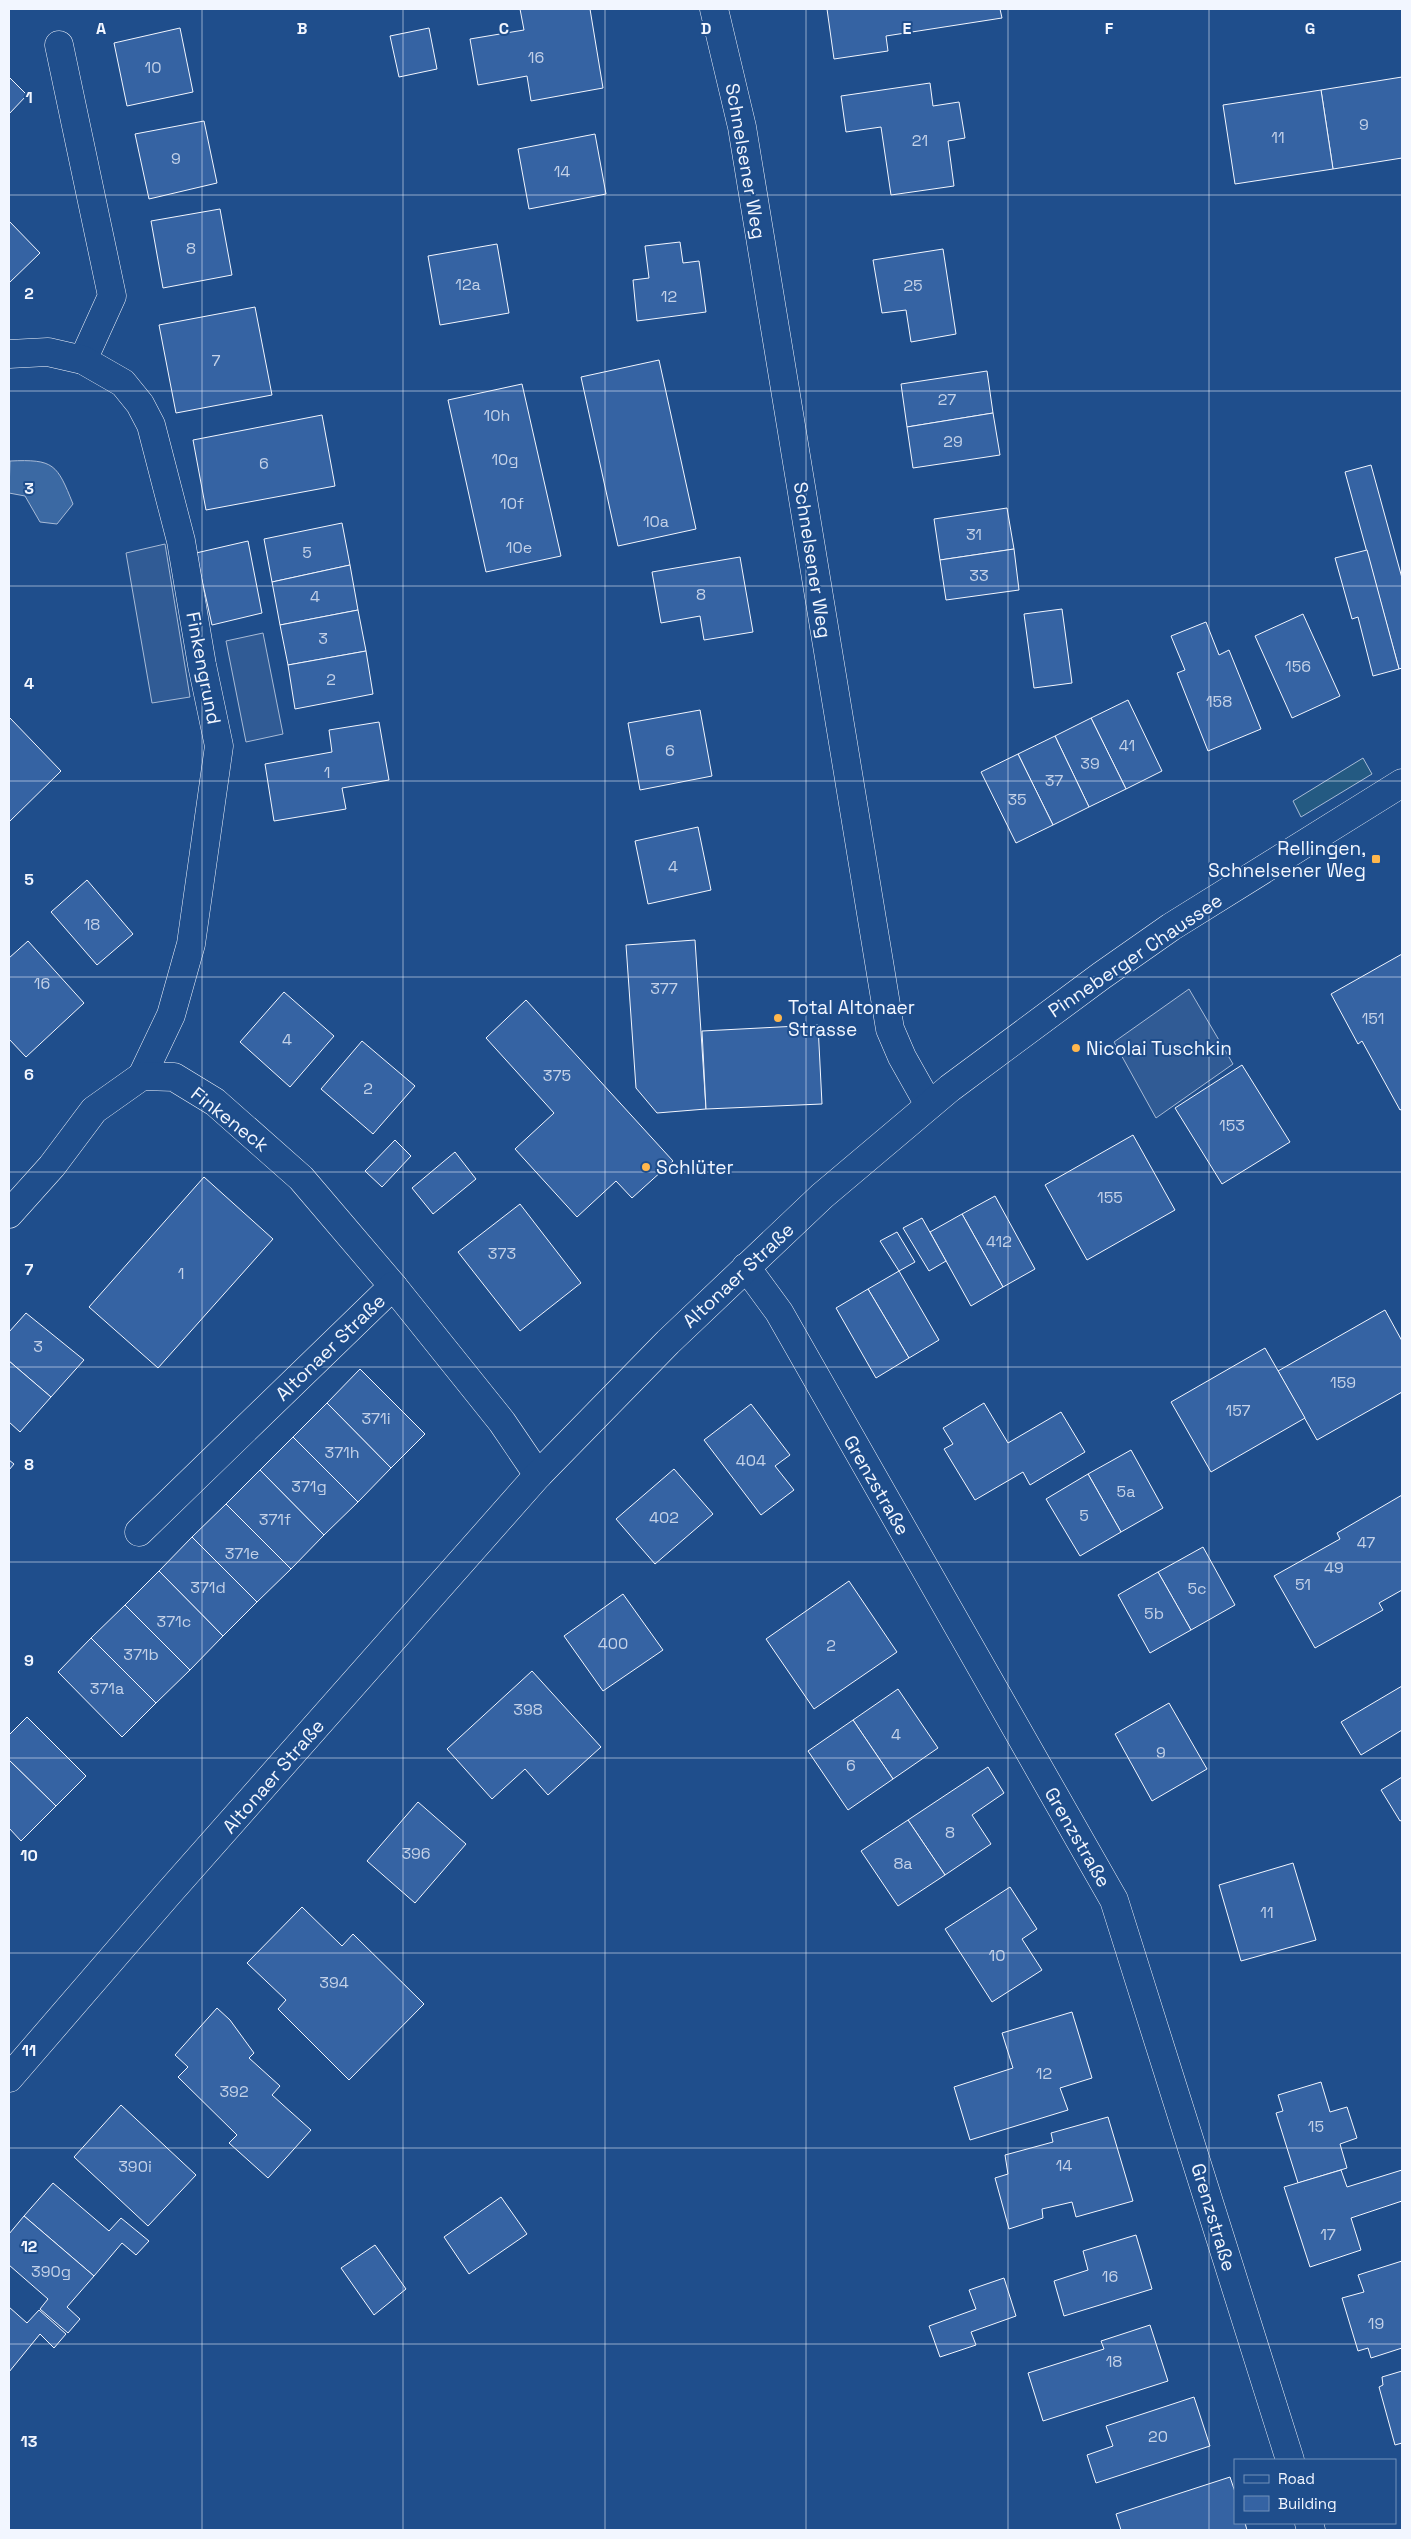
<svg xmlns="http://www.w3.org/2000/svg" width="1411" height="2539" font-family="'Space Grotesk',sans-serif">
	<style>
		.green { fill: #245a82; stroke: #a8bbd7 }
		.parking { fill: #305b95; stroke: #a8bbd7 }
		.water { fill: #3b69a3; stroke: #a8bbd7 }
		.building { fill: #3563a3; stroke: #f2f6ff }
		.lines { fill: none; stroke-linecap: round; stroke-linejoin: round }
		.minor-casing { stroke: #f2f6ff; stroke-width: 29 }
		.tertiary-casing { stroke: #f2f6ff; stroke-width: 29 }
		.secondary-casing { stroke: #f2f6ff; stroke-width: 29 }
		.minor { stroke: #1f4e8c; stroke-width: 28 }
		.tertiary { stroke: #1f4e8c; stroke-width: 28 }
		.secondary { stroke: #1f4e8c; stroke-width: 28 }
		.grid { fill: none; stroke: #f2f6ff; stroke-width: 1; stroke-opacity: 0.55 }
		.poi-dot { fill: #ffb74d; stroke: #1f4e8c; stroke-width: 2 }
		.labels { text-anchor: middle; stroke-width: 4; stroke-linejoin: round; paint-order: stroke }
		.number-label { font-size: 16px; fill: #c3d1e8 }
		.street-label { font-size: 19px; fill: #f2f6ff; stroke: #1f4e8c }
		.poi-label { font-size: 19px; fill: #f2f6ff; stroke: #1f4e8c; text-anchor: start }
		.grid-label { font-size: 16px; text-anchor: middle; font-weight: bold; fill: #f2f6ff; stroke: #1f4e8c; stroke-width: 4; stroke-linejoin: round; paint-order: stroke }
	</style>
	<rect width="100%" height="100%" fill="#1f4e8c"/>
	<polygon class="green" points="1363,758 1372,774 1301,817 1293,801"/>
	<g class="parking">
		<polygon points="165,544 190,697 152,703 126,553"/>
		<polygon points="263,633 283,734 246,742 226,641"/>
		<polygon points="1189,989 1233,1064 1156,1118 1114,1042"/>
	</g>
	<path class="water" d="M10,461C54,459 57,464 73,504L57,524L40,522L25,496L9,493Z"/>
	<g class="building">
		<polygon points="520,9 590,9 603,88 531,101 527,76 478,85 470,39 524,30"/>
		<polygon points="827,9 1000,9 1002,18 886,36 888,51 834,59"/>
		<polygon points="180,28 193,92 127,106 114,43"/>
		<polygon points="429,28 437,69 399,77 390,36"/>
		<polygon points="9,77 27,95 9,114"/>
		<polygon points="1402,77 1402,158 1333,169 1321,90"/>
		<polygon points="930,83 933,106 959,102 965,138 948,141 954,186 891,195 881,127 846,132 841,96"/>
		<polygon points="1321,90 1333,169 1235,184 1223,105"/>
		<polygon points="204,121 217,183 149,199 135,134"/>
		<polygon points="595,134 606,194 529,209 518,149"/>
		<polygon points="220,209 232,275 163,288 151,221"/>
		<polygon points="9,221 40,253 9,283"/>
		<polygon points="680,242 683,263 699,261 706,312 637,321 633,280 649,278 645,246"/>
		<polygon points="497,244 509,313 440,325 428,256"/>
		<polygon points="943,249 956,334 911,342 906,310 882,313 873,260"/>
		<polygon points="255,307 272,395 176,413 159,325"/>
		<polygon points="659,360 696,529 618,546 581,377"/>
		<polygon points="987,371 993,413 907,427 901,384"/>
		<polygon points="522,384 561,556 486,572 448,400"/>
		<polygon points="993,413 1000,455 913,468 907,427"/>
		<polygon points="322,415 335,486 206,510 193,440"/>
		<polygon points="1371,465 1402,578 1402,668 1399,669 1345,472"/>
		<polygon points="1007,508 1014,549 940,560 934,519"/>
		<polygon points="342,523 350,565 272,582 264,539"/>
		<polygon points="248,541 262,613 212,625 196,553"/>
		<polygon points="1014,549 1019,590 946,600 940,560"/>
		<polygon points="1367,550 1399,669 1373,676 1358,617 1352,619 1335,558"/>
		<polygon points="740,557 753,632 704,640 700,616 661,623 652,572"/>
		<polygon points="350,565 358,610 280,625 272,582"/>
		<polygon points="1062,609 1072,683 1034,688 1024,614"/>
		<polygon points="358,610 366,651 288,665 280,625"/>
		<polygon points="1303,614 1340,696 1292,718 1255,636"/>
		<polygon points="1206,622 1219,655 1229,650 1261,729 1208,751 1177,673 1185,670 1171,636"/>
		<polygon points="366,651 373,694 295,709 288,665"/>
		<polygon points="1128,700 1162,771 1126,789 1091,718"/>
		<polygon points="700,710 712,776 640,790 628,723"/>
		<polygon points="10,718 61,771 9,822 9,720"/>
		<polygon points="1091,718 1126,789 1089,807 1055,736"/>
		<polygon points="379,722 389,780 342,788 346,809 274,821 265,764 332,752 329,730"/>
		<polygon points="1055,736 1089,807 1053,825 1018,754"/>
		<polygon points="1018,754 1053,825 1016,843 981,772"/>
		<polygon points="698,827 711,890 648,904 635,841"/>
		<polygon points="87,880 133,934 97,965 51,912"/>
		<polygon points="695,940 706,1109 657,1113 636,1088 626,945"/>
		<polygon points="28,941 84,1003 26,1057 9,1039 9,958"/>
		<polygon points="1402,954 1402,1109 1400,1110 1362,1041 1358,1044 1331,994"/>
		<polygon points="284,992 334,1036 290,1087 240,1042"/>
		<polygon points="526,1000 673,1161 632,1198 616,1181 577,1217 515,1149 554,1113 486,1038"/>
		<polygon points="818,1025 822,1104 706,1109 702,1031"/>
		<polygon points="362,1041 415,1086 373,1134 321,1089"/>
		<polygon points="1242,1065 1290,1142 1222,1184 1175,1108"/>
		<polygon points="1133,1135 1175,1210 1087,1260 1045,1185"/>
		<polygon points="395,1140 411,1156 382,1187 365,1171"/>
		<polygon points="455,1152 476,1179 433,1214 412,1188"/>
		<polygon points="204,1177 273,1239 158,1368 89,1307"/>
		<polygon points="995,1196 1035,1269 1003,1287 962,1214"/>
		<polygon points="520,1204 581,1283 520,1331 458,1252"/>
		<polygon points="962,1214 1003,1287 971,1306 930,1232"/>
		<polygon points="922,1218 946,1261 929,1271 903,1228"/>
		<polygon points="897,1232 915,1262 899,1271 880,1241"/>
		<polygon points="899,1271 939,1340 909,1358 868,1289"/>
		<polygon points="868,1289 909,1358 876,1378 836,1308"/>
		<polygon points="1385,1310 1402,1341 1402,1392 1317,1440 1278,1371"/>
		<polygon points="26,1313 84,1360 51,1397 9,1361 9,1332"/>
		<polygon points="1265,1348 1305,1418 1211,1472 1171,1402"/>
		<polygon points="9,1361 51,1397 20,1432 9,1422"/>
		<polygon points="360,1369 425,1434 391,1468 327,1403"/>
		<polygon points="327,1403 391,1468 358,1502 293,1437"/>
		<polygon points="984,1403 1008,1443 1061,1412 1085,1452 1030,1485 1023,1472 975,1500 944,1449 953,1444 943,1428"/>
		<polygon points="751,1404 790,1455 775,1466 794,1490 761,1515 704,1440"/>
		<polygon points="293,1437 358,1502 324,1535 260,1470"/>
		<polygon points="1131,1450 1163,1508 1121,1532 1088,1474"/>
		<polygon points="9,1460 14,1464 9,1470"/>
		<polygon points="674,1469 713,1514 655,1564 616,1519"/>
		<polygon points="260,1470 324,1535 291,1569 226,1504"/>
		<polygon points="1088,1474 1121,1532 1080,1556 1046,1499"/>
		<polygon points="1402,1495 1402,1590 1379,1603 1383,1610 1315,1648 1274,1576 1340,1539 1337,1533"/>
		<polygon points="226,1504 291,1569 257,1602 192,1537"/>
		<polygon points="192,1537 257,1602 223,1636 159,1571"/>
		<polygon points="1203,1547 1235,1605 1191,1630 1158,1572"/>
		<polygon points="159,1571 223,1636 190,1670 125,1605"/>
		<polygon points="1158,1572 1191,1630 1150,1653 1118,1595"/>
		<polygon points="849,1581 897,1652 814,1709 766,1639"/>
		<polygon points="623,1594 663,1650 603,1691 564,1636"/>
		<polygon points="125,1605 190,1670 156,1703 91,1638"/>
		<polygon points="91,1638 156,1703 122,1737 58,1672"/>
		<polygon points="532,1671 601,1747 548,1795 525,1769 492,1799 447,1749"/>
		<polygon points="1402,1686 1402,1730 1361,1755 1341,1722"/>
		<polygon points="898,1689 938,1748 893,1779 853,1720"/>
		<polygon points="1169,1703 1207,1769 1152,1801 1115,1734"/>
		<polygon points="27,1717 86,1776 56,1806 9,1760 9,1735"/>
		<polygon points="853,1720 893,1779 848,1810 808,1751"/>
		<polygon points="9,1760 56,1806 21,1841 9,1828"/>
		<polygon points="988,1767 1004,1793 972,1815 991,1844 945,1875 908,1820"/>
		<polygon points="1402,1777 1402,1820 1400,1821 1381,1790"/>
		<polygon points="418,1802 466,1844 415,1903 367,1861"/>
		<polygon points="908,1820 945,1875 898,1906 861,1851"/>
		<polygon points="1293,1863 1316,1940 1241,1961 1219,1885"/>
		<polygon points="1010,1887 1037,1929 1022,1939 1042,1970 992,2002 945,1929"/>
		<polygon points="302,1907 342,1946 353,1934 424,2004 349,2080 278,2009 286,2000 247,1963"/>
		<polygon points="217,2008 230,2020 254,2053 249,2058 280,2086 272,2095 311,2130 268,2178 229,2143 237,2135 178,2077 188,2067 175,2055"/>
		<polygon points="1072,2012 1092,2078 1060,2088 1068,2110 970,2140 954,2087 1013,2068 1002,2033"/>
		<polygon points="1321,2082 1330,2112 1347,2107 1357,2138 1340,2144 1347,2168 1298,2183 1276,2113 1283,2111 1278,2095"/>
		<polygon points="121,2105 196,2175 148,2226 74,2157"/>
		<polygon points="1108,2117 1133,2201 1076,2217 1072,2202 1042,2209 1043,2218 1009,2229 995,2178 1008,2174 1005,2155 1053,2142 1051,2133"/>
		<polygon points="1341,2170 1347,2187 1402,2170 1402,2201 1351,2218 1361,2250 1310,2267 1284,2187"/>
		<polygon points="53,2183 109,2231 121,2218 149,2241 136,2255 122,2243 94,2276 24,2216"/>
		<polygon points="501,2197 527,2234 469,2274 444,2237"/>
		<polygon points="24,2216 94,2276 67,2307 80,2319 68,2333 40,2309 48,2299 9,2265 9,2234"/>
		<polygon points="1136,2235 1152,2289 1064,2316 1054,2281 1088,2270 1083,2251"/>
		<polygon points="375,2245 406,2289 374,2315 341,2268"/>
		<polygon points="1402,2261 1402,2348 1371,2358 1368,2348 1358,2351 1342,2298 1364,2292 1358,2275"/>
		<polygon points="1004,2278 1016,2316 971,2332 976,2345 940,2357 929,2326 976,2309 969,2290"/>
		<polygon points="9,2307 27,2323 39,2310 66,2334 54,2348 40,2334 9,2372"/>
		<polygon points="1150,2325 1168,2381 1043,2421 1028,2373 1104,2349 1101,2341"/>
		<polygon points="1402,2371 1402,2443 1395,2445 1379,2387 1383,2385 1382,2377"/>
		<polygon points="1194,2397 1210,2446 1096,2483 1087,2455 1113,2446 1106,2426"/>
		<polygon points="1230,2477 1235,2492 1235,2523 1245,2523 1247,2530 1121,2530 1116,2514"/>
	</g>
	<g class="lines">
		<g class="minor-casing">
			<g id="minor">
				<polyline points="59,45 112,296 83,360"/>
				<polyline points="9,354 48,352 83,360 123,383 140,404 151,425 181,541 202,665 219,746 191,944 171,1015 142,1076"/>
				<polyline points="9,1214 52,1166 94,1110 142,1076 174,1077 215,1102 301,1178 393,1286"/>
				<polyline points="746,1267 779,1312 1114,1900 1290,2460"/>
				<polyline points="139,1532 393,1286 502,1422 538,1475"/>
				<polyline points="1309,2523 1311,2530"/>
			</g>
		</g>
		<g class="tertiary-casing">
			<polyline id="tertiary" points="714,9 742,127 890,1029 902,1057 929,1105"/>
		</g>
		<g class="secondary-casing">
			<polyline id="secondary" points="9,2078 167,1895 538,1475 668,1342 822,1196 950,1088 1101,976 1171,927 1402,783"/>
		</g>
		<use href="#minor" class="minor"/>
		<use href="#tertiary" class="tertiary"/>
		<use href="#secondary" class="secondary"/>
	</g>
	<path class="grid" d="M202,9V2530M403,9V2530M605,9V2530M806,9V2530M1008,9V2530M1209,9V2530M9,195H1402M9,391H1402M9,586H1402M9,781H1402M9,977H1402M9,1172H1402M9,1367H1402M9,1562H1402M9,1758H1402M9,1953H1402M9,2148H1402M9,2344H1402"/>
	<g class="poi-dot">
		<rect x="1371" y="854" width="10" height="10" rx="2.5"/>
		<circle cx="778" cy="1018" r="5"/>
		<circle cx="1076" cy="1048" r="5"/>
		<circle cx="646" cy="1167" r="5"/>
	</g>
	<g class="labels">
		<g class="number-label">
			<text x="536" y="63">16</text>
			<text x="153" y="73">10</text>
			<text x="1364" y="130">9</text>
			<text x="1278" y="143">11</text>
			<text x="920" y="146">21</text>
			<text x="176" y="164">9</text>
			<text x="562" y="177">14</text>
			<text x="191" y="254">8</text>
			<text x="468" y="290">12a</text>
			<text x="913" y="291">25</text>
			<text x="669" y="302">12</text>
			<text x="216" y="366">7</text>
			<text x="947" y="405">27</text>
			<text x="497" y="421">10h</text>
			<text x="953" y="447">29</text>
			<text x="505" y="465">10g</text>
			<text x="264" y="469">6</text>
			<text x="512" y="509">10f</text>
			<text x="656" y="527">10a</text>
			<text x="974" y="540">31</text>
			<text x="519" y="553">10e</text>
			<text x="307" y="558">5</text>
			<text x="979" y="581">33</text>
			<text x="701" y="600">8</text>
			<text x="315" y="602">4</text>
			<text x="323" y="644">3</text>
			<text x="1298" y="672">156</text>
			<text x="331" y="685">2</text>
			<text x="1219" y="707">158</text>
			<text x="1127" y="751">41</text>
			<text x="670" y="756">6</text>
			<text x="1090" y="769">39</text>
			<text x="327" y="778">1</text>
			<text x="1054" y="786">37</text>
			<text x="1017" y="805">35</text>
			<text x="673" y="872">4</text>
			<text x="92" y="930">18</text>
			<text x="42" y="989">16</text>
			<text x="664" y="994">377</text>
			<text x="1373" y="1024">151</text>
			<text x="287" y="1045">4</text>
			<text x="557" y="1081">375</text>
			<text x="368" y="1094">2</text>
			<text x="1232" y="1131">153</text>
			<text x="1110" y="1203">155</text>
			<text x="999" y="1247">412</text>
			<text x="502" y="1259">373</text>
			<text x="181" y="1279">1</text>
			<text x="38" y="1352">3</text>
			<text x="1343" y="1388">159</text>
			<text x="1238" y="1416">157</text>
			<text x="376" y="1424">371i</text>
			<text x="342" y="1458">371h</text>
			<text x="751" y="1466">404</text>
			<text x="309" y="1492">371g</text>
			<text x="1126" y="1497">5a</text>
			<text x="1084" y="1521">5</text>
			<text x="664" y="1523">402</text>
			<text x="275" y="1525">371f</text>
			<text x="1366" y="1548">47</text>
			<text x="242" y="1559">371e</text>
			<text x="1334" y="1573">49</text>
			<text x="1303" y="1590">51</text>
			<text x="208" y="1593">371d</text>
			<text x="1197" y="1594">5c</text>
			<text x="1154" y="1619">5b</text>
			<text x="174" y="1627">371c</text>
			<text x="613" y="1649">400</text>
			<text x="831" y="1651">2</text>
			<text x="141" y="1660">371b</text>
			<text x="107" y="1694">371a</text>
			<text x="528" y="1715">398</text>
			<text x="896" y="1740">4</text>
			<text x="1161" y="1758">9</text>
			<text x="851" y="1771">6</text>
			<text x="950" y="1838">8</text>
			<text x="416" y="1859">396</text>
			<text x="903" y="1869">8a</text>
			<text x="1267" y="1918">11</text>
			<text x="997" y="1961">10</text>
			<text x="334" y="1988">394</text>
			<text x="1044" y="2079">12</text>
			<text x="234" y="2097">392</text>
			<text x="1316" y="2132">15</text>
			<text x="1064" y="2171">14</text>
			<text x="135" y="2172">390i</text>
			<text x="1328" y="2240">17</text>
			<text x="51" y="2277">390g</text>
			<text x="1110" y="2282">16</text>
			<text x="1376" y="2329">19</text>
			<text x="1114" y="2367">18</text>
			<text x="1158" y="2442">20</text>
		</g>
		<g class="street-label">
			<text transform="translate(746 161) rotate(80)" y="7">Schnelsener Weg</text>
			<text transform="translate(813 560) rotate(81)" y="7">Schnelsener Weg</text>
			<text transform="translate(204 668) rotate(79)" y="7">Finkengrund</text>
			<text transform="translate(1135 955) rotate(-34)" y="7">Pinneberger Chaussee</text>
			<text transform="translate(230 1119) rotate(38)" y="7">Finkeneck</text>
			<text transform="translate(738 1275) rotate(-43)" y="7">Altonaer Straße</text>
			<text transform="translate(330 1347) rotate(-44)" y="7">Altonaer Straße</text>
			<text transform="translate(877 1485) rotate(60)" y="7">Grenzstraße</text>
			<text transform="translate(273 1776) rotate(-49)" y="7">Altonaer Straße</text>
			<text transform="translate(1078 1837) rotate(60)" y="7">Grenzstraße</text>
			<text transform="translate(1214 2217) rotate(73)" y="7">Grenzstraße</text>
		</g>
		<g class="poi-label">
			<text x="1366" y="855" text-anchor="end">Rellingen,<tspan x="1366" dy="22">Schnelsener Weg</tspan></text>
			<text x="788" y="1014">Total Altonaer<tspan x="788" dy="22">Strasse</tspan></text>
			<text x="1086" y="1055">Nicolai Tuschkin</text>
			<text x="656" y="1174">Schlüter</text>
		</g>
	</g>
	<g class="grid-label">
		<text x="101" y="34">A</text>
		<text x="302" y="34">B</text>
		<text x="504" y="34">C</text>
		<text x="706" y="34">D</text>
		<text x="907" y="34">E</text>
		<text x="1109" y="34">F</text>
		<text x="1310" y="34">G</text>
		<text x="29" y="103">1</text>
		<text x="29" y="299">2</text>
		<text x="29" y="494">3</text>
		<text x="29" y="689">4</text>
		<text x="29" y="885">5</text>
		<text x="29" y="1080">6</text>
		<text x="29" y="1275">7</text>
		<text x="29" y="1470">8</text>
		<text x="29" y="1666">9</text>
		<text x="29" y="1861">10</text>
		<text x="29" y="2056">11</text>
		<text x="29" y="2252">12</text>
		<text x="29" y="2447">13</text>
	</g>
	<rect width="1411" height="2539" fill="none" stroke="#f2f6ff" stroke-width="20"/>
	<rect x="1234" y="2459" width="162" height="65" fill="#1f4e8c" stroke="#7391ba"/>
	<rect x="1244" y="2475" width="25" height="8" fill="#1f4e8c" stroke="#7391ba"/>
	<text x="1278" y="2484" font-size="15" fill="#f2f6ff">Road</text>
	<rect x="1244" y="2496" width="25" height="15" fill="#3563a3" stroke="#7391ba"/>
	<text x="1278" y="2509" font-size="15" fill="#f2f6ff">Building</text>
</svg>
